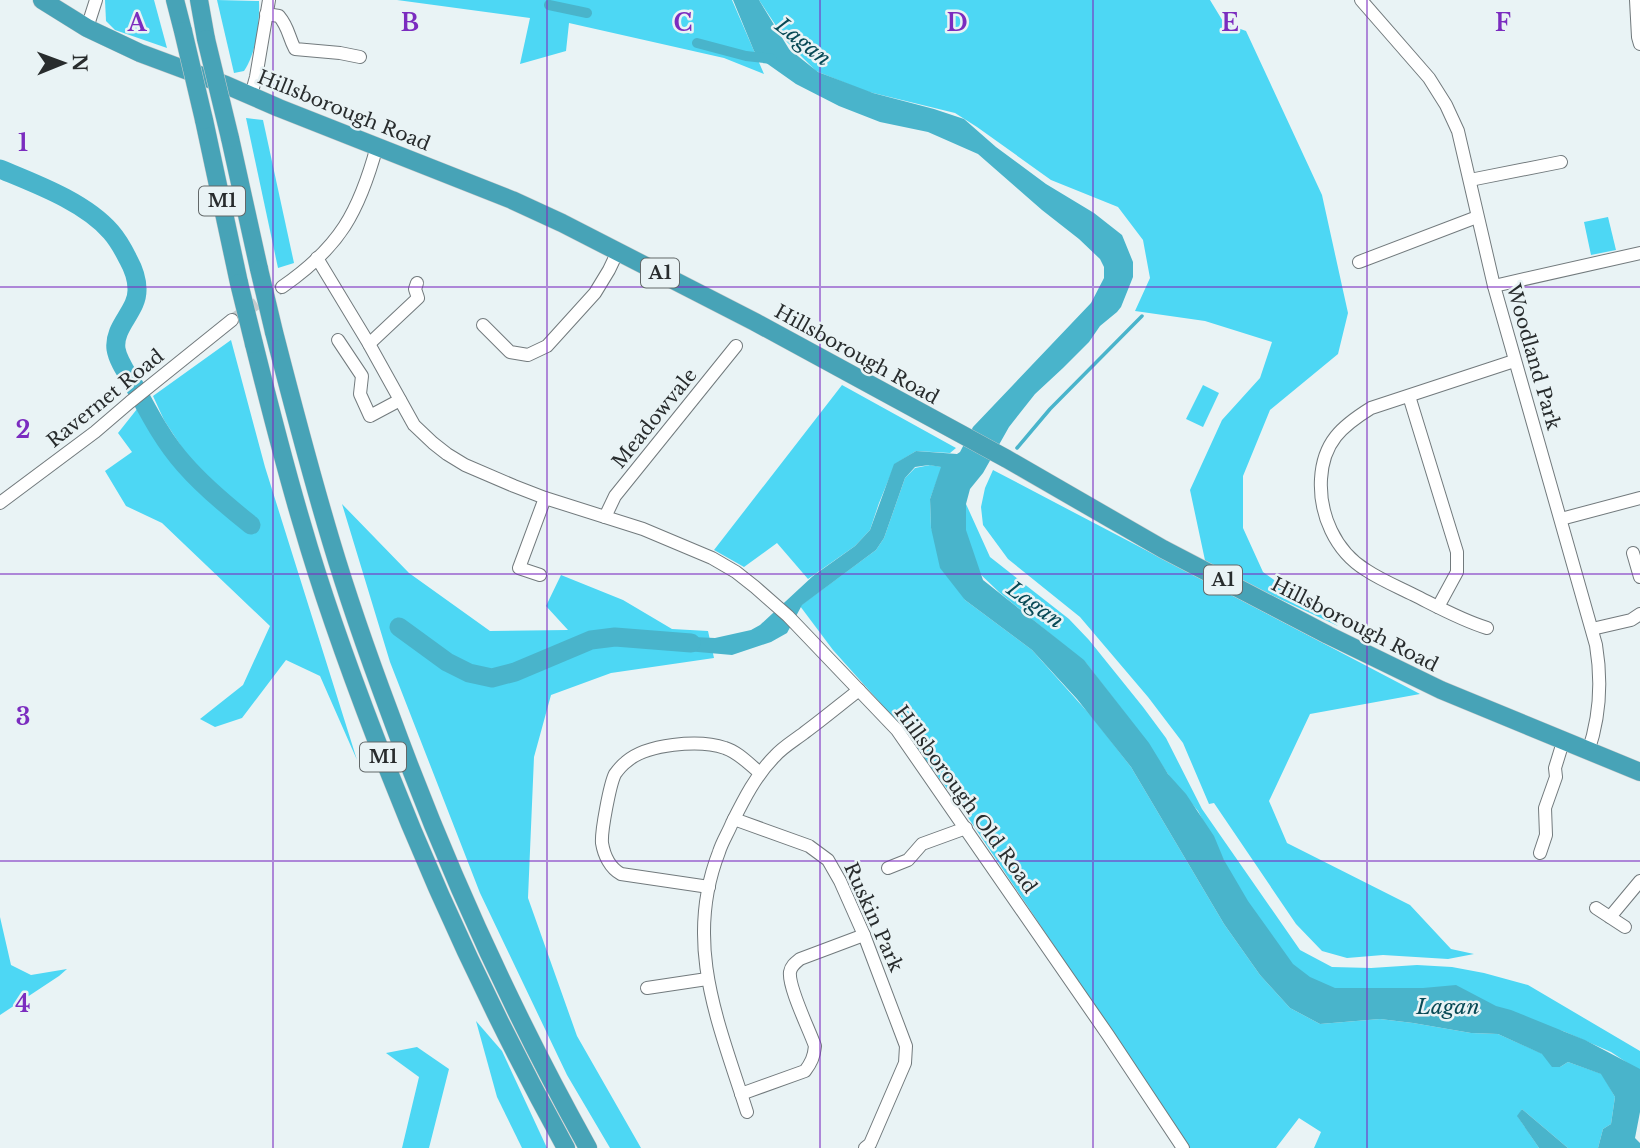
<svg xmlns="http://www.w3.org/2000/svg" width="1640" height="1148" font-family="'Libre Baskerville',serif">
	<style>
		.green { fill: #4dd7f4 }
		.water { fill: #49b4cb }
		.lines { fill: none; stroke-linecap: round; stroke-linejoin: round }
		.stream { stroke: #49b4cb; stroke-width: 3.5 }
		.canal { stroke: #49b4cb; stroke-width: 10 }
		.river { stroke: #49b4cb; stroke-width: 19 }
		.minor-tunnel { stroke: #c2cbcd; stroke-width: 12; stroke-dasharray: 12 6; stroke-linecap: butt }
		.minor-casing { stroke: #727a7d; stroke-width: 14 }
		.highway-casing { stroke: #cbcccd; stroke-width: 19 }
		.minor { stroke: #fff; stroke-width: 12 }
		.highway { stroke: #47a3b7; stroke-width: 18 }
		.highway-bridge-casing { stroke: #cbcccd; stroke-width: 19; stroke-linecap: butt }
		.highway-bridge { stroke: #47a3b7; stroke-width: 18 }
		.grid { fill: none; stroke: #7b2cbf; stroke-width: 2; stroke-opacity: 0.55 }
		.labels { text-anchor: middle; stroke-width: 5; stroke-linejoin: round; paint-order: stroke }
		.shield { fill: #e9f3f5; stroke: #626869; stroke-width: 2 }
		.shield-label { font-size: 18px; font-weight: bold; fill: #282c2d }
		.street-label { font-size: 19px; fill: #282c2d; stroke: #e9f3f5 }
		.water-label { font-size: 21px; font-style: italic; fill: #074955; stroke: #e9f3f5 }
		.grid-label { font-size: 23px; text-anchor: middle; font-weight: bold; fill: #7b2cbf; stroke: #e9f3f5; stroke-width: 5; stroke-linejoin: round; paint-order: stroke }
	</style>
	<rect width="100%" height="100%" fill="#e9f3f5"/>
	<g class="green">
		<polygon points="105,0 154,0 167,48 115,30 106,21"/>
		<path d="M217,0L259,1C260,23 256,53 244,71L234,73Z"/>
		<polygon points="397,0 732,0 764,74 724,58 569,23 566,51 520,64 530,18"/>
		<polygon points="759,0 1210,0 1224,23 1246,31 1322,195 1348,313 1338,354 1270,410 1243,476 1243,528 1263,572 1338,626 1206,565 1190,490 1222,420 1260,378 1272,342 1205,321 1135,311 1150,278 1143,240 1118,207 1051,180 977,127 955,113 865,91 816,71 786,41"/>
		<polygon points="246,118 263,120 294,263 278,268"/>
		<polygon points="1608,217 1616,250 1591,255 1584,222"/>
		<path d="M231,340L265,467L357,760L320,676L286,660L242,718L215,727L200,719L243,685L270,626L162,523L126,506L105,471L132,452L118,433L137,409C157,433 170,463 192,484L198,472L164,420L153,396Z"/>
		<polygon points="842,385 956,448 950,453 916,451 895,464 879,503 870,530 855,546 808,579 777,543 744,567 714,550"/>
		<polygon points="1203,385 1219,393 1203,427 1186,419"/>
		<polygon points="930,465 942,467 930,499 931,528 965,600 1032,650 1092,717 1131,767 1224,924 1260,975 1290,1008 1320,1024 1380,1019 1413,1023 1471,1033 1498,1034 1543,1054 1548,1060 1560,1067 1568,1062 1602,1074 1615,1097 1611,1124 1603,1129 1598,1148 1568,1148 1522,1109 1518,1117 1539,1148 1314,1148 1321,1132 1299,1118 1276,1148 1190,1148 961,807 892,716 833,650 800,606 876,550 884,538 905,478 915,468"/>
		<polygon points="993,470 1420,694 1310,714 1269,801 1287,843 1410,905 1451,949 1474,954 1448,959 1383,955 1347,958 1322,951 1296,924 1214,803 1209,804 1183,743 1148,697 1080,617 1008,559 983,525 981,507 985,488"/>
		<polygon points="342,504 409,573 490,631 568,630 546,606 561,575 623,600 672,629 708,631 714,658 611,673 551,695 534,757 528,898 577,1036 641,1148 610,1148 567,1075 480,893 390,662"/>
		<polygon points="966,504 990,557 1069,619 1089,640 1143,707 1166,738 1202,809 1300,950 1332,967 1371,968 1417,965 1452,967 1484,973 1528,985 1640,1051 1640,1075 1638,1070 1611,1052 1563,1031 1332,989 1300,973 1273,942 1242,895 1198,811 1170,777 1141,734 1086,663 1000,593 975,569 966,532"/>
		<polygon points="0,917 11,965 31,975 67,969 59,976 0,1015"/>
		<polygon points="476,1021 502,1051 547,1148 522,1148 497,1097"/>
		<polygon points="417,1047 449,1069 429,1148 402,1148 419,1077 386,1053"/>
	</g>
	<g class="water">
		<polygon points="733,0 759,0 789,49 818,72 873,93 934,109 964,119 996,147 1046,184 1094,213 1122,235 1133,262 1133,277 1121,307 1117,312 1100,326 1089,342 1063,368 1035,394 1009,427 983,473 970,489 966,504 966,530 983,580 1084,660 1149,743 1168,774 1186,794 1214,836 1224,860 1248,901 1293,964 1310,977 1335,988 1423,988 1456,985 1496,1006 1511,1010 1585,1040 1640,1069 1640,1112 1635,1138 1640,1143 1640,1148 1598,1148 1603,1129 1611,1124 1615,1097 1601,1074 1568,1062 1560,1067 1552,1067 1542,1054 1498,1034 1471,1033 1413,1023 1380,1019 1320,1024 1290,1008 1260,975 1224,924 1131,767 1077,699 1032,650 965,600 940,568 931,528 930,499 941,467 929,465 915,467 905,478 884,538 876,550 802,605 787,633 771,642 732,655 664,649 667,633 693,637 715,638 751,630 760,625 813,576 855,546 870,530 894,464 916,451 957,454 960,452 973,427 1091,303 1104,278 1104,267 1100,259 1079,239 1042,210 978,154 928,132 880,122 839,106 796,84 759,58 754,51"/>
		<polygon points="1522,1109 1568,1148 1539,1148 1517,1116"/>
	</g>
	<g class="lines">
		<polyline class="stream" points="1017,448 1050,409 1142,316"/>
		<g class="canal">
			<polyline points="549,5 587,13"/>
			<polyline points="697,43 746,56 772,59"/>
		</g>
		<g class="river">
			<path d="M0,169C36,184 85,202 111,232C118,240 123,249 128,259C133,268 137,279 137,289C138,311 113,326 116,349C118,362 129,376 135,387C149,413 164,442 184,464C204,487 227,506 251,525"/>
			<polyline points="399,627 447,662 469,673 492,678 515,672 591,640 615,637 691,643"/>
		</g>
		<polyline class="minor-tunnel" points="232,320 282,287"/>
		<g class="minor-casing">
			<g id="minor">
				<path d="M1361,0L1429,78L1446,105L1458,131L1494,286L1596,645C1602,681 1600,717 1588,752"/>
				<polyline points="1636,0 1638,37 1640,44"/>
				<path d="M266,14L279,16C289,28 288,36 295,49L340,53L360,57"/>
				<polyline points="87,28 96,0"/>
				<polyline points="251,95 256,77 269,0"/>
				<polyline points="1470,180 1561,162"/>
				<polyline points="317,258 369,344 414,425 433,443 447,454 465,465 514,486 545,498 643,529 712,558 736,572 755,587 788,616 897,730 1108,1035 1183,1148"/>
				<polyline points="1359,262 1477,217"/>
				<polyline points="1494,286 1640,253"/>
				<path d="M282,287C340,247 359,212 377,146"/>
				<polyline points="483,325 510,352 528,355 547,346 595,293 609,270 618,251"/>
				<polyline points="338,340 362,376 360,394 370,416 400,400"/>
				<polyline points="369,344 418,298 415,289 417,283"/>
				<polyline points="1409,396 1457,552 1457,572 1438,607"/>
				<polyline points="0,503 95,432 130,402 232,320"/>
				<polyline points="605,517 615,496 736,346"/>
				<polyline points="1561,519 1640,498"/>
				<polyline points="1633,553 1640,577"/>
				<polyline points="540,575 519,568 545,498"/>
				<path d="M1487,628C1461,620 1438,607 1414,595C1398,587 1381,580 1366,570C1335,551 1319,514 1321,479C1323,442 1342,426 1371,408L1514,361"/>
				<polyline points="1592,629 1631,620 1640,614"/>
				<polyline points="734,819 809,846 828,860 840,881 864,935 906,1046 905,1063 870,1144 865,1148"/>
				<polyline points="1540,853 1546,835 1545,808 1556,777 1555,768 1563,742"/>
				<polyline points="888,868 908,860 922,844 966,828"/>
				<path d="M709,887L621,874C610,868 604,855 602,843C601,831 610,784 615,774C618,770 622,765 626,762C646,744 699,739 725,748C738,752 749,764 760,773"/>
				<polyline points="1596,908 1625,927"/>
				<polyline points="1610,917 1640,881"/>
				<polyline points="647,988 707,979"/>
				<path d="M741,1094L805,1071C811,1063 814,1057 815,1046C809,1029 788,987 790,972C791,966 795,963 800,959L864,935"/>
				<path d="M747,1112C719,1024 683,944 719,852C722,842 728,833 732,823C744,799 756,775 775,756C783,747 795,740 804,733C823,719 841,704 859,690"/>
			</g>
		</g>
		<g class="highway-casing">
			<g id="highway">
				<polyline points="42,0 87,28 140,53 226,85 279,108 512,200 562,223 755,322 1007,459 1163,549 1328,635 1441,690 1640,772"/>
				<polyline points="175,0 183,31"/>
				<polyline points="199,0 206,39"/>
				<polyline points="204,120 239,283"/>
				<polyline points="230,138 259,269"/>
				<path d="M274,332C292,402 310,471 331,541C348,598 368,655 389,711C444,862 510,1008 588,1148"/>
				<path d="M254,344C269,404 284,464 302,524C323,597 349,669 376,739C430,880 493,1016 566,1148"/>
			</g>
		</g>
		<use href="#minor" class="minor"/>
		<use href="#highway" class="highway"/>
		<g class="highway-bridge-casing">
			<g id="highway-bridge">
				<polyline points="183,31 204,120"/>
				<polyline points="206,39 230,138"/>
				<polyline points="259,269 274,332"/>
				<polyline points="239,283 254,344"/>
			</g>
		</g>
		<use href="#highway-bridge" class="highway-bridge"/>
	</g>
	<path class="grid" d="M273,0V1148M547,0V1148M820,0V1148M1093,0V1148M1367,0V1148M0,287H1640M0,574H1640M0,861H1640"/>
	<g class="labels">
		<g class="shield">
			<rect x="199" y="186.5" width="46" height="29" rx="5"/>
			<rect x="641" y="258.5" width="38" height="29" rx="5"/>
			<rect x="1204" y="565.5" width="38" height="29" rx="5"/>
			<rect x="360" y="742.5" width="46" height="29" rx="5"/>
		</g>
		<g class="shield-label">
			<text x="222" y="207">M1</text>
			<text x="660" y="279">A1</text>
			<text x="1223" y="586">A1</text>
			<text x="383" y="763">M1</text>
		</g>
		<g class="street-label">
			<text transform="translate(344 110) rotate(22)" y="7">Hillsborough Road</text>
			<text transform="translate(857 354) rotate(29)" y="7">Hillsborough Road</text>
			<text transform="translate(1534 357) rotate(74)" y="7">Woodland Park</text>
			<text transform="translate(105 398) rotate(-39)" y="7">Ravernet Road</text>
			<text transform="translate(654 418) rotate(-51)" y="7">Meadowvale</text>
			<text transform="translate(1355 624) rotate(27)" y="7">Hillsborough Road</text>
			<text transform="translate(966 799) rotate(54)" y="7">Hillsborough Old Road</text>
			<text transform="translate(874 917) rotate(66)" y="7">Ruskin Park</text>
		</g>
		<g class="water-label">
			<text transform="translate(803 42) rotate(38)" y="7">Lagan</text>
			<text transform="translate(1035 605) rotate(36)" y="7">Lagan</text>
			<text x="1448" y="1014">Lagan</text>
		</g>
	</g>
	<g class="grid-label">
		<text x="137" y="31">A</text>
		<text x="410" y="31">B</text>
		<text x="683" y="31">C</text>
		<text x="957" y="31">D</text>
		<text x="1230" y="31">E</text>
		<text x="1503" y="31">F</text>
		<text x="23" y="151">1</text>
		<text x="23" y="438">2</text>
		<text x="23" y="725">3</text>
		<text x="23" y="1012">4</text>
	</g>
	<g transform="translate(63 63) rotate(89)" stroke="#e9f3f5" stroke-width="5" paint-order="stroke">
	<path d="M0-5L12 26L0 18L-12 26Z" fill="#282c2d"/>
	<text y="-10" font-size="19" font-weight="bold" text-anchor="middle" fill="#282c2d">N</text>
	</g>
</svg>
